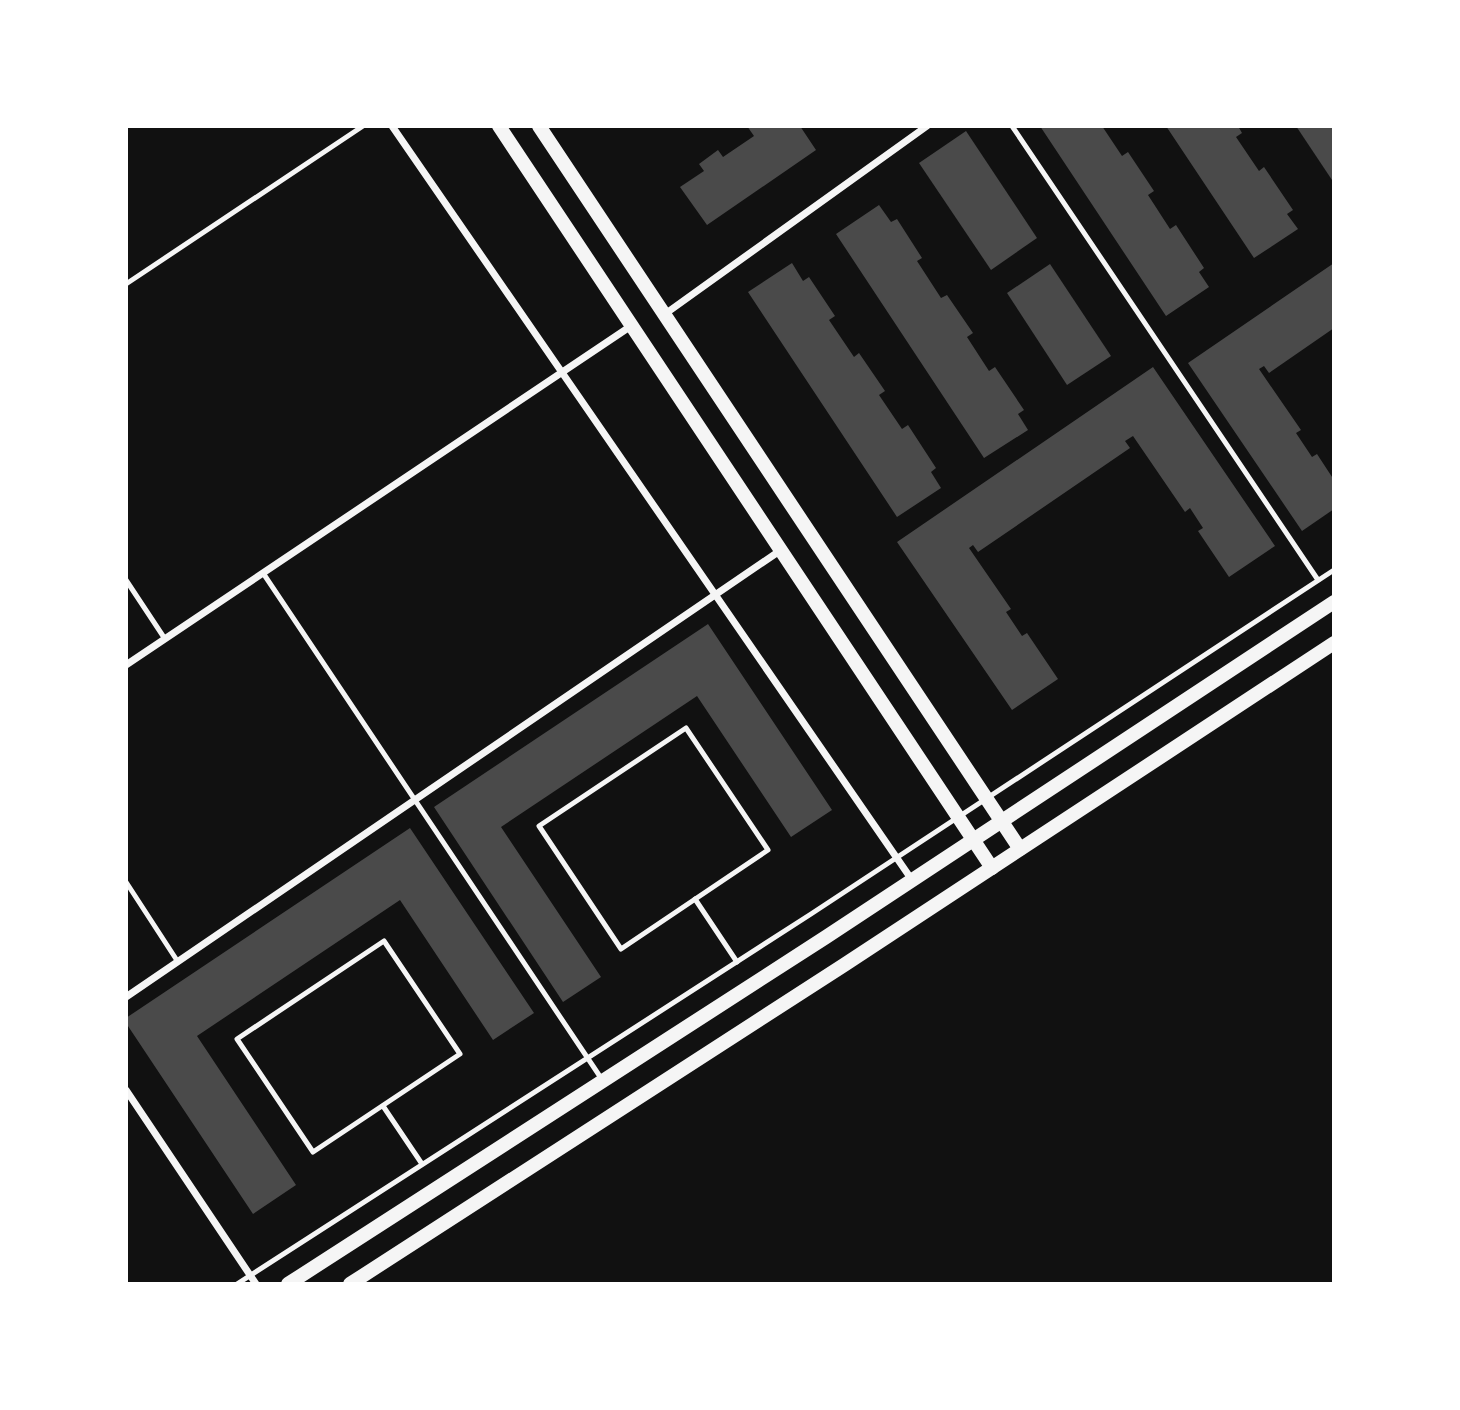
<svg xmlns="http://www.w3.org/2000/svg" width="1460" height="1410" font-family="Jost,sans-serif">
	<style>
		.building { fill: #4a4a4a }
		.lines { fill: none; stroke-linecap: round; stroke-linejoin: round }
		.service { stroke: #f5f5f5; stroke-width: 5 }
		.minor { stroke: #f5f5f5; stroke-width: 7 }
		.secondary { stroke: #f5f5f5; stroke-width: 14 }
	</style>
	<rect width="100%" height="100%" fill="#111"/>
	<g class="building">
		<polygon points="747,126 800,126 816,150 707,225 680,187 704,171 699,164 718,150 723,157 754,136"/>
		<polygon points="1040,126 1102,126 1122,156 1128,152 1154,191 1148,195 1170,229 1176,225 1204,268 1199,272 1209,287 1166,316"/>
		<polygon points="1166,126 1238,126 1242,133 1236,137 1259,171 1264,167 1293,210 1287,214 1298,229 1254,258"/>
		<polygon points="1296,126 1334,126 1334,183"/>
		<polygon points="966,131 1037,238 991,270 919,163"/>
		<polygon points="879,205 891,222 897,219 922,258 917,261 941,298 947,295 973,333 967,337 989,371 995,367 1024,410 1018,414 1028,430 984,458 836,234"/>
		<polygon points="792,263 803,281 809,277 835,316 829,320 854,357 859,353 885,391 879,395 902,429 908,425 936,468 931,472 941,488 897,517 748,292"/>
		<polygon points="1334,263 1334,328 1269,373 1264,366 1259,369 1301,430 1296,433 1312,457 1317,454 1334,480 1334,509 1302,531 1188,363"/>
		<polygon points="1050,264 1111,356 1067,385 1007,293"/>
		<polygon points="1153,367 1275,546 1229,577 1198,531 1203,528 1190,508 1185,512 1133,436 1125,441 1130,448 978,552 973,545 969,548 1011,609 1006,612 1022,636 1027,633 1058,679 1012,710 897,542"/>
		<polygon points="708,624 832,810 791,837 697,696 501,827 601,977 563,1002 434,807"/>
		<polygon points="410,828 534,1013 493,1040 400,900 197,1036 296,1185 253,1214 126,1023 126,1018"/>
	</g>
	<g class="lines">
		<g class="service">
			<polyline points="1012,126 1318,580"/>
			<polyline points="126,284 363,126"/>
			<polyline points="263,573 603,1081"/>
			<polyline points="126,580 165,639"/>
			<polygon points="686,728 768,850 621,949 539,826"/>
			<polyline points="126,882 178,962"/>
			<polyline points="695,899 737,962"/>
			<polygon points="384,941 460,1054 313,1152 237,1039"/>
			<polyline points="383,1106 422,1164"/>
			<polyline points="237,1284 811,914 1334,570"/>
		</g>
		<g class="minor">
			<polyline points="392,126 912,880"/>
			<polyline points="665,314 927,126"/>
			<polyline points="126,665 631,326"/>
			<polyline points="126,997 781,550"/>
			<polyline points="126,1090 256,1284"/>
		</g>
		<g class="secondary">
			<polyline points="499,126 992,868"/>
			<polyline points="539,126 1020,849"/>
			<polyline points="288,1284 826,937 1334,602"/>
			<polyline points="350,1284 844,965 1334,643"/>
		</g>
	</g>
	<rect width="1460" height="1410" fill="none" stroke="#ffffff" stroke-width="256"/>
</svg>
